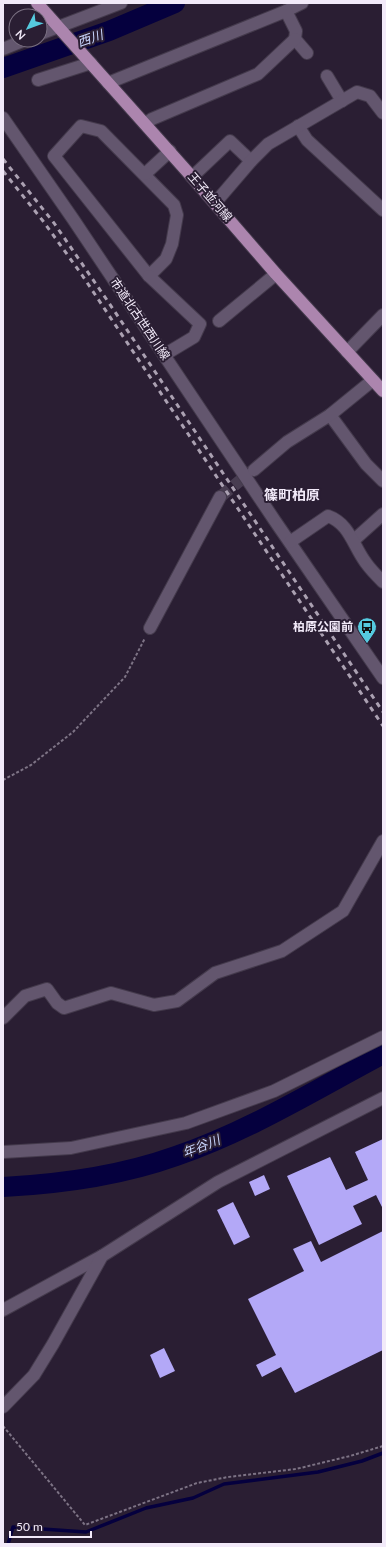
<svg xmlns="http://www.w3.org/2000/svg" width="386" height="1547" font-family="Lato,'Noto Sans JP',sans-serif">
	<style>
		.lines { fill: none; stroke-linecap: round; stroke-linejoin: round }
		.stream { stroke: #05003e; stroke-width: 3.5 }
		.river { stroke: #05003e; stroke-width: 20 }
		.building { fill: #b3a8f7 }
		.minor-tunnel { stroke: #483d51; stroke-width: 12; stroke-dasharray: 12 6; stroke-linecap: butt }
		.minor-casing { stroke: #443a4c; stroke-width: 14 }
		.major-casing { stroke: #443a4c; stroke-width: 14 }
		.path { stroke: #7d7385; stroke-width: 2; stroke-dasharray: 3 2; stroke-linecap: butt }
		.minor { stroke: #63566e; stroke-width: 12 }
		.major { stroke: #ac85ae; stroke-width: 12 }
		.rail { stroke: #aba1b2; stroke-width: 3; stroke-dasharray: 5 5; stroke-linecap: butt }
		.labels { text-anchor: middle; stroke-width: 4; stroke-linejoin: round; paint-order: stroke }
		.street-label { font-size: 12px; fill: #f2eaf9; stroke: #2a1e33 }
		.poi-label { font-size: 12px; font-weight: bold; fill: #f2eaf9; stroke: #2a1e33; text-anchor: end }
		.water-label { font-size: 13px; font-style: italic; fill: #c9d6fe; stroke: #2a1e33 }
		.quarter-label { font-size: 14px; font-weight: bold; fill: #f2eaf9; stroke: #2a1e33 }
	</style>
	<rect width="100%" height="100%" fill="#2a1e33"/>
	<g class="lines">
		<polyline class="stream" points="8,1544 13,1527 86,1532 146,1508 193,1498 224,1484 318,1472 362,1461 383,1453"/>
		<g class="river">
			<polyline points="3,68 109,31 175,3"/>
			<path d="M3,1187C61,1184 120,1176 176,1156C249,1131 315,1090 383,1054"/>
		</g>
	</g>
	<g class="building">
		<polygon points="383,1139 383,1209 376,1195 353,1206 362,1224 319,1245 287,1176 330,1157 346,1190 368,1180 355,1152"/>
		<polygon points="264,1175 270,1189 255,1196 249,1182"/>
		<polygon points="233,1202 250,1237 234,1245 217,1210"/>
		<polygon points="383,1231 383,1350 295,1393 281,1367 262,1377 256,1365 276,1355 248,1299 304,1271 293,1249 311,1241 321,1262"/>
		<polygon points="164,1348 175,1371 160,1378 150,1355"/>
	</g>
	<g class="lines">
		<polyline class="minor-tunnel" points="220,497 253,470"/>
		<g class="minor-casing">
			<g id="minor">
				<polyline points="286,11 302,3"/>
				<polyline points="40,34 121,3"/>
				<polyline points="3,49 25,40"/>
				<polyline points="327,76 342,101"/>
				<polyline points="38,80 91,63"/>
				<polyline points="108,83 286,11 296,31 295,39 307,53"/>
				<polyline points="3,118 73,219 275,521 383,678"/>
				<polyline points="145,124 152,119 258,74 295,39"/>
				<polygon points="81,126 101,131 174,205 177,215 172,244 166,259 149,276 54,156"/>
				<polyline points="298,126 307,140 383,210"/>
				<polyline points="145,174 170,151"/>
				<polyline points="192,177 230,141 251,161"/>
				<polyline points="215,203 251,161 268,144 357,92 370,96 383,113"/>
				<polyline points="149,276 200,324 194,337 164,355"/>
				<polyline points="219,321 276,274"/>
				<polyline points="347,352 383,315"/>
				<polyline points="330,415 366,464 383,481"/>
				<polyline points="254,470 287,442 330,415 373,380"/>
				<polyline points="354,540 383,514"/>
				<path d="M290,542L328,516C350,524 353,546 366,563C371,570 377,576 383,582"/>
				<polyline points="150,628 220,497"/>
				<polyline points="3,1018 25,996 47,989 57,1003 64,1008 111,993 154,1005 177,1001 215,973 282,951 343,911 383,841"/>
				<polyline points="3,1152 71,1148 186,1123 274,1091 383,1037"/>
				<polyline points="3,1310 102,1256"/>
				<polyline points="3,1407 34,1375 53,1344 102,1256 218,1182 383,1098"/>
			</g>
		</g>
		<g class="major-casing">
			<polyline id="major" points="37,3 192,177 276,274 383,391"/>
		</g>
		<g class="path">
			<polyline points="3,780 31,765 73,732 125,677 145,638"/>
			<polyline points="3,1426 85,1525 197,1483 228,1477 296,1469 350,1456 383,1446"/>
		</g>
		<use href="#minor" class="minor"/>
		<use href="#major" class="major"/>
		<g class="rail">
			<polyline points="3,159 54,223 109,303 383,712"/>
			<polyline points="3,171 43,221 82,275 383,726"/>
		</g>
	</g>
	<defs>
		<g id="bus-pin" transform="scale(1)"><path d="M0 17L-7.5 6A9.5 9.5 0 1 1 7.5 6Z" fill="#55cadf" stroke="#2a1e33"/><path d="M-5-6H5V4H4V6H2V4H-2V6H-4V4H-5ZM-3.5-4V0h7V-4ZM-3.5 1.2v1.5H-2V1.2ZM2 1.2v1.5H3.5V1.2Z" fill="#111"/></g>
	</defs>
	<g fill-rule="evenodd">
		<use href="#bus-pin" x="367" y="627"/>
	</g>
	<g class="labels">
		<g class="street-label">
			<text transform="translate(210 197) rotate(49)" y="4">王子並河線</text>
			<text transform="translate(140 319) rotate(56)" y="4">市道北古世西川線</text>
		</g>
		<g class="poi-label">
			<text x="353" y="631">柏原公園前</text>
		</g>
		<g class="water-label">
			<text transform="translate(90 38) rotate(-19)" y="5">西川</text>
			<text transform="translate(201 1146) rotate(-22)" y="5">年谷川</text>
		</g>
		<g class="quarter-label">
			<text x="292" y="500">篠町柏原</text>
		</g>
	</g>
	<rect width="386" height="1547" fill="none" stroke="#f2eaf9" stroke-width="8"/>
	<g transform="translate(28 28) rotate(228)"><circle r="19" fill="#2a1e33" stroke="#7a7082"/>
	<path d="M0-3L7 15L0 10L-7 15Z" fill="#55cadf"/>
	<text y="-6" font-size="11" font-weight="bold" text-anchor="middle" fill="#f2eaf9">N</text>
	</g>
	<path d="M10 1531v6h81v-6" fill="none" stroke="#f2eaf9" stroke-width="2"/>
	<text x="16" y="1531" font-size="12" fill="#f2eaf9" stroke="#2a1e33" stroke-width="3" paint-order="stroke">50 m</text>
</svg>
